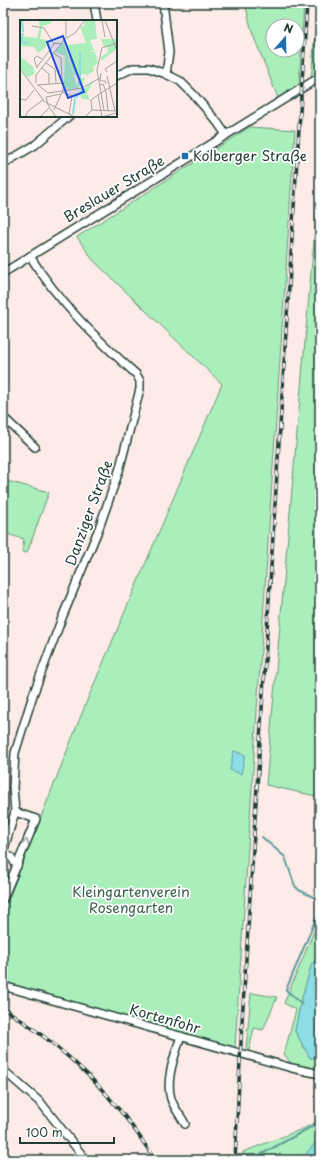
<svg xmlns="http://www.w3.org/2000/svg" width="323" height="1163" font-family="'Playpen Sans',sans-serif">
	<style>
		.green { fill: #aaefbb; stroke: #649678; fill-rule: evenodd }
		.water { fill: #8cdde5; stroke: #609d9e }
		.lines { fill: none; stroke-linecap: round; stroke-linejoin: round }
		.stream { stroke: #609d9e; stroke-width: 2 }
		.street-casing { stroke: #1f3d34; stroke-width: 10 }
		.street { stroke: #fff; stroke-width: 7 }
		.rail-casing { stroke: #1f3d34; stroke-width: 3.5 }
		.rail { stroke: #fff; stroke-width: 2; stroke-dasharray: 6; stroke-linecap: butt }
		.oneway { stroke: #8f9e9a }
		.poi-dot { fill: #1f6fb2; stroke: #fff; stroke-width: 1.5 }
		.labels { text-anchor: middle; stroke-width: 3.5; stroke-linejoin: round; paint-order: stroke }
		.poi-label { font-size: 14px; fill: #1f3d34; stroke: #fff; text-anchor: start }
		.street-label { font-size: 14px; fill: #1f3d34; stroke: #fff }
		.park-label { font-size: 14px; fill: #3b614f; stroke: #fff }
		.inset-river { fill: none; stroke: #8cdde5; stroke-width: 2 }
		.inset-road { fill: none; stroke: #a4a59f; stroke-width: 1 }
		.view { fill: #1d4ed8; fill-opacity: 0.15; stroke: #1d4ed8; stroke-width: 2 }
		.inset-edge { fill: none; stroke: #1f3d34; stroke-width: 2 }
	</style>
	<rect width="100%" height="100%" fill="#fdebe7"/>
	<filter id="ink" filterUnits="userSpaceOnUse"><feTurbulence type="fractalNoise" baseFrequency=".025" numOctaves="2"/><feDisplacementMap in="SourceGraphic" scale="8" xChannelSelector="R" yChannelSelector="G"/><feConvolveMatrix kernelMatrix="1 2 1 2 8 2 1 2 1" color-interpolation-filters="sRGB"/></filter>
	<g filter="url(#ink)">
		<g class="green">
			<path d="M245,3H304L299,85L278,98L252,32ZM273,26H297V50H273Z"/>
			<polygon points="317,3 320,3 320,77 311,83"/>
			<polygon points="250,127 295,130 235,1047 3,985 3,913 86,703 222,384 93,260 77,237"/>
			<polygon points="318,194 320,194 320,797 266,785"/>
			<polygon points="3,480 49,492 27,553 22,552 24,539 3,533"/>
			<polygon points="320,917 320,959 312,963 301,1001 295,1031 310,1058 320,1057 320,1072 292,1065 284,1054 296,1010 284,1003"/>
			<polygon points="251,993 277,997 263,1030 254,1028 249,1051 246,1050"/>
			<polygon points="320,1120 320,1160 243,1160 243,1152 305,1128"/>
		</g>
		<g class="water">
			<polygon points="234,751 245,755 241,774 230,770 233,753"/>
			<polygon points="320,959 320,1057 310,1058 295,1031 301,1001 312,963"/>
			<polygon points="320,1141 320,1160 301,1160 315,1143"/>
		</g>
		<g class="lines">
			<g class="stream">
				<polyline points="262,837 285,857 295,886 299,890 315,898"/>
				<polyline points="302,1004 286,990 320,909"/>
				<polyline points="251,1160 320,1122"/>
			</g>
			<g class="street-casing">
				<g id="street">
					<polyline points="94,3 97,21"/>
					<polyline points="163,3 169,52 166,74"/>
					<polyline points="116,76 133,68 149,68 166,74 180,81 194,95 218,123 226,135"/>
					<polyline points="3,164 35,145 69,116"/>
					<polyline points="3,273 320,77"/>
					<polyline points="3,417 35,447"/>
					<path d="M15,812L13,787L15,753L19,740L33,695L62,618L99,528L119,471L140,389V381L136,374C97,339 58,302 30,256"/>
					<polyline points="3,852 15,812 36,819 3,899"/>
					<polyline points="3,855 11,857 17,866"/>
					<polyline points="3,986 292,1068 320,1074"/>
					<path d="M181,1036C175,1055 165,1079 171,1099C174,1108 181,1116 185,1124"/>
					<polyline points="3,1070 41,1103 86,1160"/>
				</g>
			</g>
			<use href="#street" class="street"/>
			<g class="rail-casing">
				<g id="rail">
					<path d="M3,1008C67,1049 115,1095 155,1160"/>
					<polyline points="235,1160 242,1022 307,3"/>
				</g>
			</g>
			<use href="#rail" class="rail"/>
		</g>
		<defs><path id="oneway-chevron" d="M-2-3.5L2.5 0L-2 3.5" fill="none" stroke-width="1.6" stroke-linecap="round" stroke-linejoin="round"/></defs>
		<use class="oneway" href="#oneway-chevron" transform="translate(26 842) rotate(-67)"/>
	</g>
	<rect class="poi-dot" x="181" y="152" width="8" height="8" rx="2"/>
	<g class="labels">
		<g class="poi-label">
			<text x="193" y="161">Kolberger Straße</text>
		</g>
		<g class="street-label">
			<text transform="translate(114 189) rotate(-31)" y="5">Breslauer Straße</text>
			<text transform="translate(89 513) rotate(-70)" y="5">Danziger Straße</text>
			<text transform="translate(165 1019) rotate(16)" y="5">Kortenfohr</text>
		</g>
		<g class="park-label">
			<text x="131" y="897">Kleingartenverein<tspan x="131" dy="16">Rosengarten</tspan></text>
		</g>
	</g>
	<g transform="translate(20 20)">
		<rect width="97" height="97" fill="#fdebe7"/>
		<path d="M18,0H32L30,4L22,6L20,19L28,20L25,28L18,33L14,27L0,26V16L17,18L20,6ZM65,0H75L77,19L70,20L74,30H82L69,31L75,32L78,43L73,47L74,51L66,56V54L54,55L46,25L66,23L60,7L64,6ZM81,19H97V29L81,41V37L87,33L88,26L84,27ZM42,23H44L57,67L59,58H65L62,68L59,65L58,68L44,69L45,36L35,32ZM0,36L13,47L15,54L7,57L0,48ZM74,61L67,73L70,80L62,79L59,73Z" fill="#aaefbb"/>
		<path class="inset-river" d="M2,0L3,12M3,13L1,22L9,23M60,65V32M56,78L64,68M53,94L55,78"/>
		<path class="inset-road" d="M46,0V17M82,0L85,17M85,0L97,31M12,6L24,8L34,24M33,33L41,38L42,61M26,43L35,49L36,63M17,47L35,23L41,24M17,48L14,39L17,36L22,39M22,48L29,54V64M0,49L25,82L55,97M87,52L85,49L97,41M81,53L80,61H85L86,64M87,56L95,91M16,63V55L45,19L55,13L65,0M17,65L43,63M18,65L28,73L62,68L80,58M80,65L83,64L86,72L88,91M42,72L55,77M81,73L77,50L82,28L97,23M81,73L84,90M0,79L6,80L14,70M34,90L43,70L44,61M72,90L71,80L78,75M49,94L52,76M5,97L8,91L23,80M20,97L29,88M36,97L28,85L26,77L41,74M65,97L72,90L96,91M82,97L78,75L97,63M82,97L96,93"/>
		<path class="view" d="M43,16L64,72L48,78L27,22Z"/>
		<rect width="97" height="97" class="inset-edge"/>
	</g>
	<rect width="323" height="1163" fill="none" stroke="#fff" stroke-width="16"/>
	<rect x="8" y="8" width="307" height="1147" fill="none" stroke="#1f3d34" stroke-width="1.5" filter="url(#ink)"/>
	<g transform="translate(285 38) rotate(20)"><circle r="19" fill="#ffffff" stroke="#a5b1ae"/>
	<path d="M0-3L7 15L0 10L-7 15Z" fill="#1f6fb2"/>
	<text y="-6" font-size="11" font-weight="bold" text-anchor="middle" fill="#1f3d34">N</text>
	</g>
	<path d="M20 1137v6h94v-6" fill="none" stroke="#1f3d34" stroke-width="2"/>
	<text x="26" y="1137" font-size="12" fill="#1f3d34" stroke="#ffffff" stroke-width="3" paint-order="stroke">100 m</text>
</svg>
